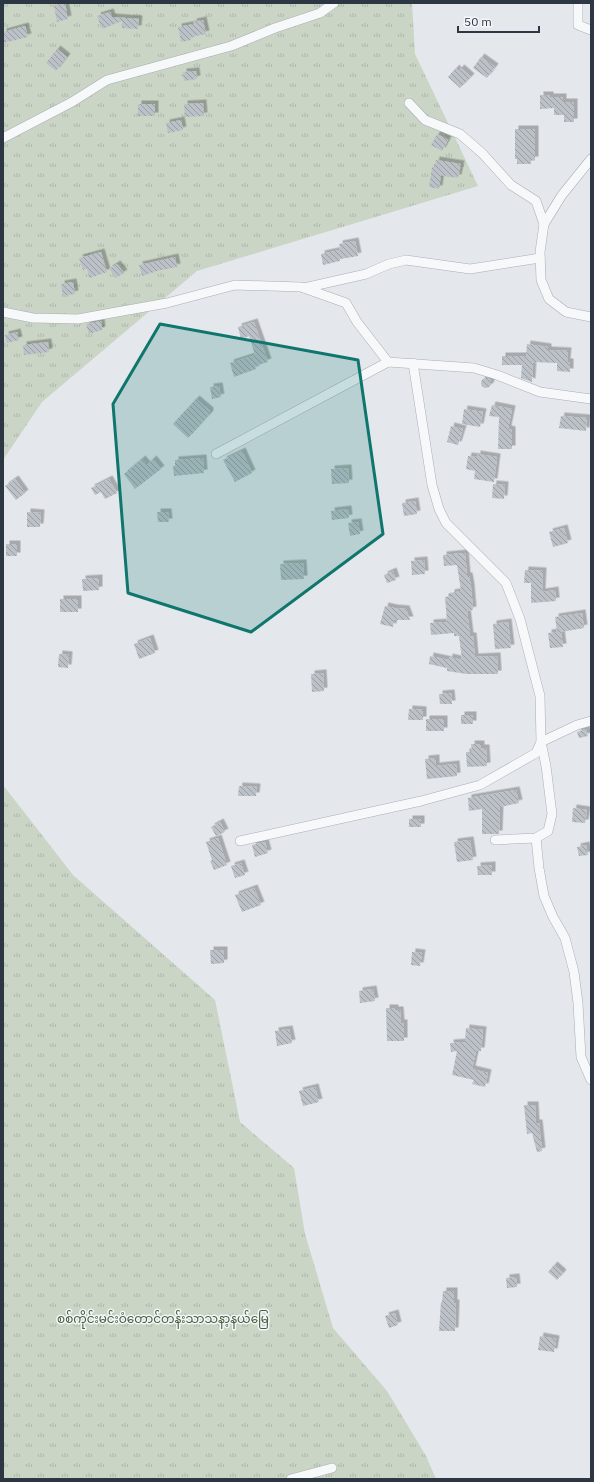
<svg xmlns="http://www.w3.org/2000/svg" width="594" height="1482" font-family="'IBM Plex Sans','Noto Sans Myanmar',sans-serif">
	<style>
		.park { fill: url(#park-tufts) }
		.building { fill: url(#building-back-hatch); filter: url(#shadow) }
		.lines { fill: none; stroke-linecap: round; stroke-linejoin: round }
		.minor-casing { stroke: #a9aeb5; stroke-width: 10 }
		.minor { stroke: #f7f8fa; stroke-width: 9 }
		.marked { fill: #0f766e; fill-opacity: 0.2; stroke: #0f766e; stroke-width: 3; stroke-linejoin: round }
		.labels { text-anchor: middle; stroke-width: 3; stroke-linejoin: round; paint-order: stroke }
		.park-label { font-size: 12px; fill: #435e3b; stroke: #f4f6f9 }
	</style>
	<defs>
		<pattern id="park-tufts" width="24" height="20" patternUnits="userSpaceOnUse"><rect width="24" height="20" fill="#cad5c6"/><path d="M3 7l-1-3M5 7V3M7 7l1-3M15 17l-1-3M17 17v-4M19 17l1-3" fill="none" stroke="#aeb7ab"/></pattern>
		<pattern id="building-back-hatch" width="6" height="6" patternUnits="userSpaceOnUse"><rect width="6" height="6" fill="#bcc1c8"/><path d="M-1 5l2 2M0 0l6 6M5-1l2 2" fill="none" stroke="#999ea4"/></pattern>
		<filter id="shadow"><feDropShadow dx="3.5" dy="-3.5" stdDeviation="0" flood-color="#0004"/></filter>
	</defs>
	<rect width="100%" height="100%" fill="#e4e7eb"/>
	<g class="park">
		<polygon points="3,3 412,3 415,54 478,186 197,271 42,402 3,460"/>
		<polygon points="3,785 73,875 215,1000 240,1122 294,1168 305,1234 333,1328 387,1391 426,1456 436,1479 3,1479"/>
	</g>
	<g class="building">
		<polygon points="65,3 68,19 57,22 54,6"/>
		<polygon points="110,12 112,17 139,19 138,29 122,28 122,21 102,29 97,16"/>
		<polygon points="203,20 206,34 190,37 191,40 181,42 178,27 194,24 193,22"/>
		<polygon points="25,26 28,37 3,43 3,32"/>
		<polygon points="57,49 67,57 56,71 46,63"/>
		<polygon points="481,57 495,67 487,78 473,68"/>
		<polygon points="456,68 458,71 461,68 471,77 460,88 448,77"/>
		<polygon points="196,71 197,79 184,81 183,72"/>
		<polygon points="540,95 550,95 550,97 563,97 563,102 574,102 574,122 564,122 564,115 554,115 554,108 540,109"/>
		<polygon points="203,103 204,116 185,117 184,104"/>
		<rect x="138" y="104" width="17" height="12"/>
		<polygon points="181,120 183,130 168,133 166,123"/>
		<polygon points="515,129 535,129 535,160 531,160 531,164 517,164 517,159 515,159"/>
		<polygon points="437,134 448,140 442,151 431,145"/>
		<polygon points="436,160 461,164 458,178 441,175 439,189 429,187 432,167 435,167"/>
		<polygon points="355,241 358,256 340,259 340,261 323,265 321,254 340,250 339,244"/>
		<polygon points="101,252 107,272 90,278 87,269 83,270 79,258"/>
		<polygon points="175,257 177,267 157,271 142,276 139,265"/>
		<polygon points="117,264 124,273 116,278 109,269"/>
		<polygon points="73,282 75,294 63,296 61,284"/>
		<polygon points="101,321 102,330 89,334 86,324"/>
		<polygon points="254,322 268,362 255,366 256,369 234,377 230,363 255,355 249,336 241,339 238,327"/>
		<polygon points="17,332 19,340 7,343 5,335"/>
		<polygon points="48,342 49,352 24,355 23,345"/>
		<polygon points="527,344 548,347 548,350 568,351 567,362 570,362 570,372 557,371 557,363 533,362 532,382 521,378 522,365 502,365 502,356 526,356"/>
		<circle cx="486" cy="383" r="5"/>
		<polygon points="219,386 221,397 212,399 210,387"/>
		<polygon points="196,399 210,411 210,414 188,438 173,424"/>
		<polygon points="492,405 512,409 508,429 512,430 512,449 498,449 499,417 489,416"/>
		<polygon points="464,409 483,412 480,427 462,424"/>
		<polygon points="561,416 587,418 586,431 559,428"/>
		<polygon points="451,426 463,429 458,445 447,442"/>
		<polygon points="242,451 252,473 235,482 223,460"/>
		<polygon points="477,454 497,457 494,482 474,479 475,471 466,469 468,456 477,457"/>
		<polygon points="203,458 204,473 174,476 173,466 175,466 175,460"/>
		<polygon points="142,459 147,465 153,459 161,469 135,489 124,474"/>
		<polygon points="348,468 349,483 332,484 331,469"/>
		<polygon points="15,479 25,493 16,500 5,486"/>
		<polygon points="109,479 117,493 105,499 101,492 95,495 91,488"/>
		<polygon points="493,484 505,485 504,499 492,498"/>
		<polygon points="415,501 417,514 404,516 402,503"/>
		<polygon points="348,509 349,518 332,520 331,511"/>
		<polygon points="27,512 41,513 40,527 27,527"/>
		<polygon points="157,512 168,512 169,522 158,522"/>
		<polygon points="358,522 360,534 350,536 348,523"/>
		<polygon points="564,528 568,543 553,547 549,532"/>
		<rect x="6" y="544" width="11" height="12"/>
		<polygon points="465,553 467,576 469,576 471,587 473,610 467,611 470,636 473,636 475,657 497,656 498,674 467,674 447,671 447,668 429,664 430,656 449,660 449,657 462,660 459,636 454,636 454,633 431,635 430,623 447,622 445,597 451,596 451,593 461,591 457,565 444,566 443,555"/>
		<polygon points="424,560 425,574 412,575 411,561"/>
		<polygon points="303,563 304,579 281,580 280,564"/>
		<polygon points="525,570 543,571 542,592 555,590 556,601 531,603 531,583 524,583"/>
		<polygon points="393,571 396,580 387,583 384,575"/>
		<polygon points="99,578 99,590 83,591 82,579"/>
		<rect x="60" y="599" width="18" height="13"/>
		<polygon points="385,606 394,608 406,609 410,620 394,620 393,627 380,624"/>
		<polygon points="582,613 584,628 561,632 563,647 550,648 548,633 557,632 555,617"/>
		<polygon points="508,622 511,648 495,649 493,624"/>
		<polygon points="150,638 155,653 139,659 134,644"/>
		<polygon points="59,654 69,655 68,668 58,667"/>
		<polygon points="323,673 324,691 312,692 311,674"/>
		<polygon points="451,693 452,704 440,704 439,694"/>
		<polygon points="409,709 423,710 423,720 408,720"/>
		<rect x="461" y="715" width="12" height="9"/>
		<rect x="426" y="719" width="18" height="12"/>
		<polygon points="586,729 588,736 579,738 577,732"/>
		<polygon points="471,744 481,744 481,748 486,748 487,766 467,767 466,752 472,752"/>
		<polygon points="436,758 436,766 456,764 457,776 427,779 425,759"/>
		<polygon points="239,786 257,787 256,796 238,796"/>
		<polygon points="516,790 519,803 500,807 499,834 482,834 482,809 469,811 468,798"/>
		<polygon points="573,808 587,810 585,823 572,822"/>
		<rect x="409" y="819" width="12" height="8"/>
		<polygon points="220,822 225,832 216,836 211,827"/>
		<polygon points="218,838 227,865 214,870 210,861 212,860 206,842"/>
		<polygon points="470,840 473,860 457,862 454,842"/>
		<polygon points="265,842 268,853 255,857 252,845"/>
		<polygon points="586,845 588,855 579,856 577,847"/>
		<polygon points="241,863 245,875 235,878 231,866"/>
		<polygon points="492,865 492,875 478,875 477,866"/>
		<polygon points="254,888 261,905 242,912 235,895"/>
		<polygon points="210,950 224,950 224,963 211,964"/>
		<polygon points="412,952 422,953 420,966 411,965"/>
		<polygon points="373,989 375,1001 360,1003 359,991"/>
		<polygon points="386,1008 395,1008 395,1010 400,1010 401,1023 404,1023 404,1041 387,1041"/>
		<polygon points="466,1028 483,1030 481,1051 476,1051 472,1069 488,1073 485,1087 472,1084 474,1080 452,1075 457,1051 451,1052 450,1043 465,1042"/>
		<polygon points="289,1029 292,1043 277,1046 275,1031"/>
		<polygon points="315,1087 319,1102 303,1106 299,1091"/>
		<polygon points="524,1105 535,1105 536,1123 539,1123 542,1151 537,1152 532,1133 527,1134"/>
		<polygon points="554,1265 563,1273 557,1280 548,1272"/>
		<polygon points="516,1277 517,1287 507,1288 506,1278"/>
		<polygon points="443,1291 454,1291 454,1303 456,1303 455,1331 439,1331 441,1302 442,1302"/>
		<polygon points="395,1313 398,1325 389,1328 385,1316"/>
		<polygon points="540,1336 556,1339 554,1352 538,1350"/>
	</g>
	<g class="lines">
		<g class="minor-casing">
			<g id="minor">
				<polyline points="578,3 578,25 591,30"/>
				<polyline points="409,103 425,120 460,134 482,153 511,185 536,201 544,224"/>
				<polyline points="3,138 72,102 107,80 231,46 275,28 320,13 334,3"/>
				<polyline points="591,159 562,195 544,224 540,252 541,280 549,299 566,312 591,317"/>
				<polyline points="304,288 366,274 389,264 406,260 470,269 540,258"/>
				<polyline points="3,312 33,318 78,319 167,303 235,285 301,287 346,303 357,322 388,362"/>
				<polyline points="413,363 432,485 439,509 446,523 506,583 520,619 540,696 541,742 546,766 552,814 548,831 536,838 495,840"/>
				<polyline points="216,454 388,362 474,368 497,375 540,392 591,399"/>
				<polyline points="536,838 539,868 544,896 553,917 565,938 574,972 578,1003 581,1057 591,1080"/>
				<polyline points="240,841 421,801 480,785 536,753 541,742 577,725 591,721"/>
				<polyline points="291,1479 332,1468"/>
			</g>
		</g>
		<use href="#minor" class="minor"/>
	</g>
	<path class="marked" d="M160,324L358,360L383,534L251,632L128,593L113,404Z"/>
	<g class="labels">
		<g class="park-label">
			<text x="163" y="1323">စစ်ကိုင်းမင်းဝံတောင်တန်းသာသနာ့နယ်မြေ</text>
		</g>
	</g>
	<rect width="594" height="1482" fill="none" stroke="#2d3643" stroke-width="8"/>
	<path d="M458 26v6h81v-6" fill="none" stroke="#2d3643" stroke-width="2"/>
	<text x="464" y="26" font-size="12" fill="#2d3643" stroke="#f4f6f9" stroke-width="3" paint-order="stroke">50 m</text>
</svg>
